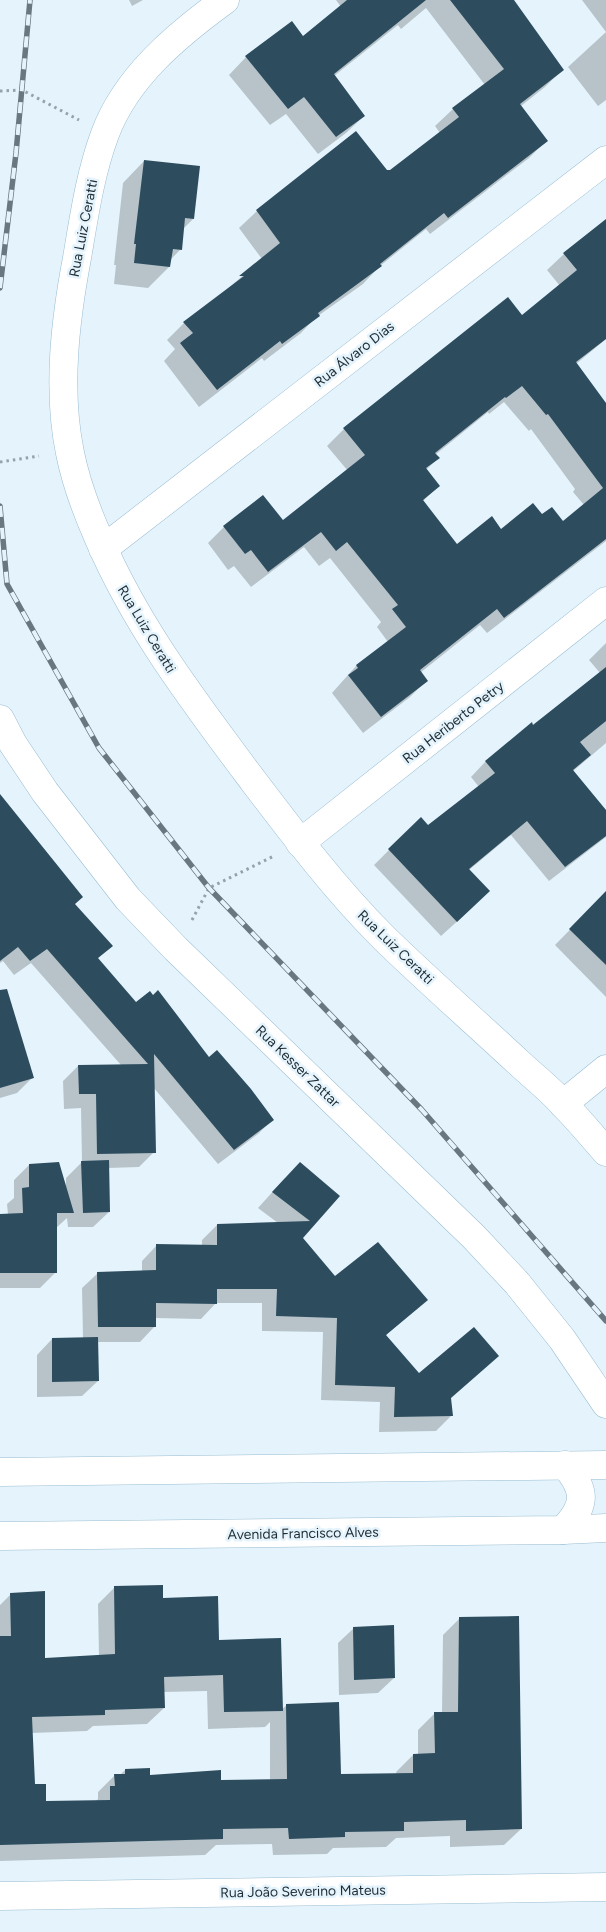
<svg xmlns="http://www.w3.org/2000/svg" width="606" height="1932" font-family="Figtree,sans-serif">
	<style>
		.shadow { fill: #0003; fill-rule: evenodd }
		.building { fill: #2d4d5f; fill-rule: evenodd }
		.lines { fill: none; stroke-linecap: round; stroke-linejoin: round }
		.minor-casing { stroke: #9abdd2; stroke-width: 29 }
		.tertiary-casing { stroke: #9abdd2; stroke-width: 29 }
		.path { stroke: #94a3ab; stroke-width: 3; stroke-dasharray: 2.5 4; stroke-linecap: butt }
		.minor { stroke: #fff; stroke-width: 28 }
		.tertiary { stroke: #fff; stroke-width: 28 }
		.rail-casing { stroke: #697880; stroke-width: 5.5 }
		.rail { stroke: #e5f4fc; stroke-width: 4; stroke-dasharray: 11; stroke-linecap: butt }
		.labels { text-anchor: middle; stroke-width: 5; stroke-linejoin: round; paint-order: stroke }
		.street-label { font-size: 14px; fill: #1e2c34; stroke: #e5f4fc }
	</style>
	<rect width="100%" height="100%" fill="#e5f4fc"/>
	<g class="shadow">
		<polygon points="129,0 143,0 132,6"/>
		<polygon points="336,0 504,0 562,70 545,87 521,106 546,141 529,158 430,234 426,229 380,266 363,284 315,318 301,333 264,361 262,358 199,407 164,361 175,349 167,340 184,323 224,292 262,259 239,228 257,211 355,133 387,172 390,171 440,133 435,126 453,109 485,85 426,8 401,29 398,25 334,76 364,116 346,133 318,154 286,114 270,125 229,75 246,57 303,37 341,7"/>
		<polygon points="582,0 606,0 606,100 598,106 568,67 606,32"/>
		<polygon points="144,161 193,219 183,229 181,249 170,260 169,267 148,288 114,284 116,265 114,265 123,183"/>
		<path d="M606,221V339L576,364L606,405V541L487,633L480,625L420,673L426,681L410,697L363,733L332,693L356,666L388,642L377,627L381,622L330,558L319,566L304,547L251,587L234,566L228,570L208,543L224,527L283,522L348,471L327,446L344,429L508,299L522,317L560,286L547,270L564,254ZM504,402L529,431L531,429L575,489L573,492L584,505L563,523L542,516L457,546L423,501L438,486L426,470L438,458L435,455L488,412L489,414Z"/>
		<polygon points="606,643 606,743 572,772 606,812 606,837 549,881 511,835 469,870 473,907 441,936 374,865 389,850 428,827 479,787 471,777 486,761 600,673 589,660"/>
		<polygon points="0,798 74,904 111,945 97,959 136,1004 209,1058 273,1119 258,1134 218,1164 153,1087 154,1152 139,1167 108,1168 109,1212 93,1227 68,1227 67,1218 56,1228 56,1272 40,1288 0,1288 0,1215 8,1215 7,1204 14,1198 14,1180 29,1165 66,1188 66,1178 82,1162 81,1108 64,1109 63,1081 78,1066 121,1065 31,963 14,975 3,961 0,963"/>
		<polygon points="606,893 606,997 555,945"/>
		<polygon points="0,1031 32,1078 17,1093 0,1098"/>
		<polygon points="285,1178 339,1196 302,1238 335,1277 426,1299 385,1336 419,1375 497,1356 449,1399 452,1415 436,1431 379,1432 380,1402 321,1400 323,1332 262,1331 262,1303 216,1303 201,1319 155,1318 155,1326 140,1342 97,1342 98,1381 82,1396 37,1397 37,1355 52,1339 83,1339 82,1288 98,1273 142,1272 142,1261 157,1245 202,1246 202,1240 217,1225 278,1223 258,1208"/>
		<path d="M115,1587L162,1600L217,1641L281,1710L287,1705L340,1776L397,1774L396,1772L413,1755H418V1730L435,1713H442L443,1635L460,1618L521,1829L504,1845L450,1847V1836L396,1838L386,1847L333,1848L327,1854L273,1855L272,1844L216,1845L205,1855L0,1861V1605L11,1594L44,1660L99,1656L98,1604ZM207,1691L208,1729L265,1727L270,1722V1780L220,1782L149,1776L125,1770L120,1775H115L98,1792V1799L96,1801L45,1802L34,1786L31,1733L87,1731L93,1726L147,1724L164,1708L163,1692Z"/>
		<polygon points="354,1628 394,1678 378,1693 339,1695 338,1643"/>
	</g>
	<g class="building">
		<polygon points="347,0 426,0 334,74 365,116 336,137 304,97 288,109 245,56 292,21 303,36"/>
		<polygon points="450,0 514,0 564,70 520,104 548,141 448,218 444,213 380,264 382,266 318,313 320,316 282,344 280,341 217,390 180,343 193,333 183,322 244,276 239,276 280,243 256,210 356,131 387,170 390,170 459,117 452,108 504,69"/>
		<polygon points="144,160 200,166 194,219 185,218 182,250 173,249 170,267 134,263 136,244 134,244"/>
		<path d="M606,219V339L576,362L606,403V539L504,618L497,609L420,670L428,681L381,717L348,675L358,668L356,665L406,627L392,609L398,605L347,542L336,551L321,532L268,572L251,550L245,554L223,526L263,495L283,520L365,455L343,428L508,297L522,315L577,270L563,253ZM522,386L546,415L548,414L603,488L563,521L552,507L542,514L533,503L501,529L492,516L457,544L423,500L440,486L426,468L440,458L435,453L505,397L506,398Z"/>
		<polygon points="606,667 606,721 580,742 591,755 573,770 606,810 606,836 565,867 527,821 469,869 490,891 457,922 388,849 421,817 428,825 495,773 485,761 532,722 533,725"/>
		<polygon points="0,794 83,897 75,904 113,946 98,958 136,1002 150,991 153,995 158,990 209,1057 217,1050 251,1089 274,1120 234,1150 154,1054 156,1153 97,1154 96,1094 79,1094 78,1065 148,1064 47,949 30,961 18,947 0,961"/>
		<polygon points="606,891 606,965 569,929"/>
		<polygon points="7,989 34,1078 0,1088 0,990"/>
		<polygon points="109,1160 110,1212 83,1213 81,1161"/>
		<polygon points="59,1162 74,1213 57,1213 57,1273 0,1273 0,1214 23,1213 22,1188 29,1187 29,1164"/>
		<polygon points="300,1162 340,1196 303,1238 335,1276 378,1242 428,1300 386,1335 419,1373 474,1327 499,1356 451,1398 453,1416 394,1417 395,1387 335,1385 337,1318 276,1316 277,1289 217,1289 217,1304 156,1303 156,1327 98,1327 97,1272 156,1270 156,1244 217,1245 217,1224 310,1221 272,1192"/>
		<polygon points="98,1337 99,1381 52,1382 52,1338"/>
		<polygon points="163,1585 163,1598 218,1596 219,1640 281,1638 283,1711 224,1712 223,1675 164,1677 165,1708 105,1710 105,1715 32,1717 35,1784 46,1784 46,1801 110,1800 110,1786 115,1786 114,1774 125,1774 125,1769 150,1768 150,1775 221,1770 221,1780 287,1779 286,1704 339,1702 341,1774 413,1773 413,1754 435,1753 434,1712 458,1712 459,1617 519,1616 522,1829 466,1831 466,1820 404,1822 404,1831 345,1832 345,1837 289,1839 288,1828 223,1829 223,1839 0,1845 0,1636 11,1636 10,1593 45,1591 45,1658 115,1654 114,1586"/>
		<polygon points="394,1625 395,1678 354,1680 353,1627"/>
	</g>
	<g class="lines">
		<g class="minor-casing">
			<g id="minor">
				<path d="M225,0C177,35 126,77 105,134C90,174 84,217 77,258C65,321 57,390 70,453C76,483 87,512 99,539C136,625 190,696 245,770C289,828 332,886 384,938C427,980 473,1020 518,1062C533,1076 550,1089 564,1105C579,1120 592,1136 606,1152"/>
				<polyline points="103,549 606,160"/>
				<polyline points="300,843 606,601"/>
				<polyline points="563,1104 606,1069"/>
				<polyline points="0,1472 606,1465"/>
				<path d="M563,1530C586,1506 587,1491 565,1465"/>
				<polyline points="0,1536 563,1530 606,1528"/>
				<polyline points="0,1896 606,1887"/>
			</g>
		</g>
		<g class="tertiary-casing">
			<polyline id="tertiary" points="0,719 13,744 45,792 128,899 176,949 474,1237 517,1283 562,1339 606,1404"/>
		</g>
		<g class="path">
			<polyline points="0,91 22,90 79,120"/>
			<polyline points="0,462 39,456"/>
			<polyline points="192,920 209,888 274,856"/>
		</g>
		<use href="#minor" class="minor"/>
		<use href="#tertiary" class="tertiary"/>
		<g class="rail-casing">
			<g id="rail">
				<polyline points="0,288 16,153 30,0"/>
				<polyline points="0,506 7,584 99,748 209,888 422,1110 606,1321"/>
			</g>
		</g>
		<use href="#rail" class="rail"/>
	</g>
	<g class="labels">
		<g class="street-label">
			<text transform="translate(83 228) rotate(-79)" y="5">Rua Luiz Ceratti</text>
			<text transform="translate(354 354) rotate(-38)" y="5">Rua Álvaro Dias</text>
			<text transform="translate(147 629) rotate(59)" y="5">Rua Luiz Ceratti</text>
			<text transform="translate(453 722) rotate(-38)" y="5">Rua Heriberto Petry</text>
			<text transform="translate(396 947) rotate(44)" y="5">Rua Luiz Ceratti</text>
			<text transform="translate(298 1066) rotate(44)" y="5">Rua Kesser Zattar</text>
			<text transform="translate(303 1533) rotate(-1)" y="5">Avenida Francisco Alves</text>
			<text transform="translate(303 1891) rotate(-1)" y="5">Rua João Severino Mateus</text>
		</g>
	</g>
</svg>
